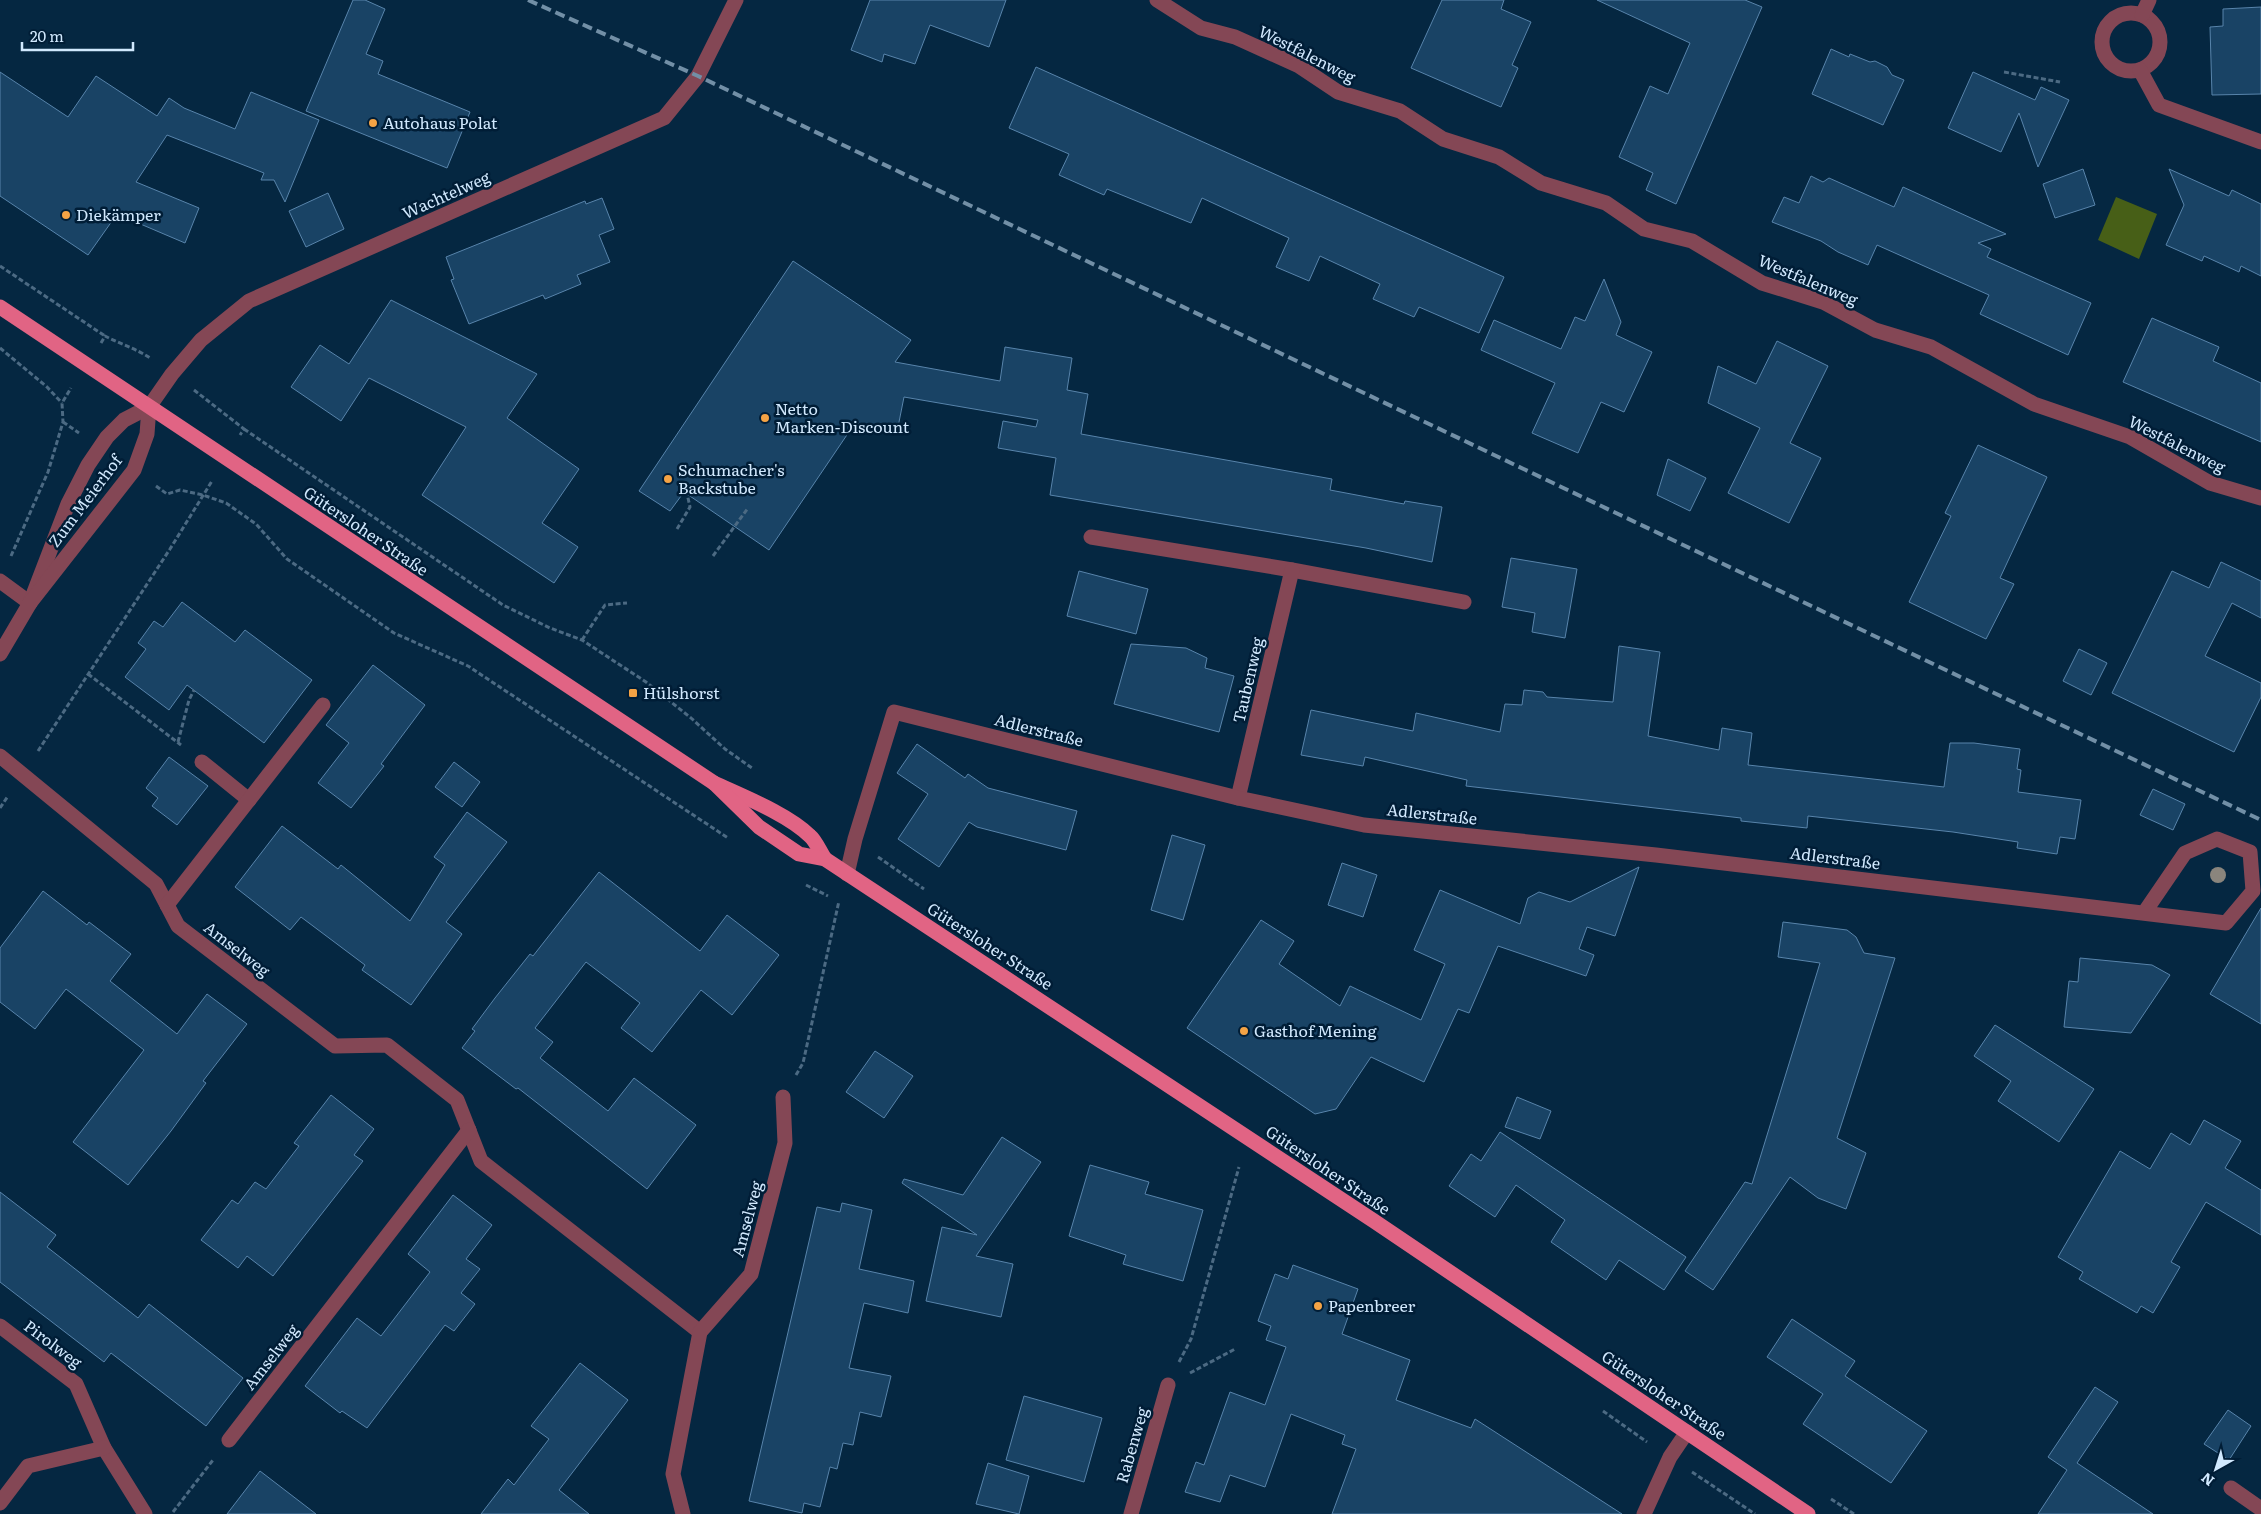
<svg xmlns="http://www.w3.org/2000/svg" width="2261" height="1514" font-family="Literata,serif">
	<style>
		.water { fill: #475f17 }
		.building { fill: #194365; stroke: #5884ab }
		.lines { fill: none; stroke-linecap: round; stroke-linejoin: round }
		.path { stroke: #4c6a83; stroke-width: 3; stroke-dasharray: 5 2.5; stroke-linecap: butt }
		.minor { stroke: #844755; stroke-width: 15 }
		.major { stroke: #e16484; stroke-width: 15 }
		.rail { stroke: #728fa6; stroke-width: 4; stroke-dasharray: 10 5; stroke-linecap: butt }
		.tree { fill: #8a857d }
		.poi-dot { fill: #f4a345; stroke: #001d36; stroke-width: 2 }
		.labels { text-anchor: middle; stroke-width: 5; stroke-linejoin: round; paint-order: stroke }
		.street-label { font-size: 16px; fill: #d1e9fe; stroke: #001d36 }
		.poi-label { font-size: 16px; fill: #d1e9fe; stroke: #001d36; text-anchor: start }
	</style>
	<rect width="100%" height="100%" fill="#052741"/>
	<polygon class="water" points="2116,197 2157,214 2139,259 2098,240"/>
	<g class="building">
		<polygon points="353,0 365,0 385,9 366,54 383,61 378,74 470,112 447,168 306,111"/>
		<polygon points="870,0 1006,0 989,47 930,25 915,64 884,54 882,62 851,50"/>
		<polygon points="1442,0 1504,0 1501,9 1531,22 1512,65 1518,68 1501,107 1411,68"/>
		<polygon points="1597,0 1745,0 1762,7 1676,204 1646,190 1653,173 1619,157 1650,86 1668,94 1690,43"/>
		<polygon points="2261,7 2261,94 2212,95 2210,27 2223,26 2223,9"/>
		<polygon points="1831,49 1849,57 1850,54 1870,62 1875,61 1887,67 1892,75 1904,80 1883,125 1812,94"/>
		<polygon points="1036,67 1504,277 1479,333 1419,307 1414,317 1373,299 1380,284 1320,256 1309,281 1276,267 1289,238 1202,198 1191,223 1107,189 1104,195 1059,175 1069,154 1009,128"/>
		<polygon points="0,72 68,117 96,76 157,116 169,98 184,108 235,129 251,92 319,120 285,202 274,180 261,180 264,173 167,135 136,182 199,208 185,243 117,214 88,255 0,196"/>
		<polygon points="1973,72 2035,100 2041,87 2069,100 2038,167 2019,113 2001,152 1948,128"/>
		<polygon points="2083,169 2095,205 2055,218 2043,184"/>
		<polygon points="2169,169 2229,196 2232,190 2261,204 2261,276 2241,266 2239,272 2204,256 2202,261 2166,245 2184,205"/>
		<polygon points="1811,176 1823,182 1829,178 1894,207 1903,187 2006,234 1978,243 1991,249 1987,257 2091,303 2068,355 1980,314 1989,295 1877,245 1868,265 1838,252 1821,241 1772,222 1784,197 1799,203"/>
		<polygon points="328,193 344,229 306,247 289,211"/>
		<polygon points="602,198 614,229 599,235 610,262 577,275 581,284 545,299 543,295 469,324 451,280 454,279 446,257 585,201 586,204"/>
		<polygon points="793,261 911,340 895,362 1000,381 1005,347 1072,358 1067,390 1088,394 1081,434 1332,479 1330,490 1404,504 1405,501 1442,507 1432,562 1366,548 1050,495 1056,458 998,448 1003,421 1036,427 1038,420 904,397 897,432 855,423 769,550 684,492 670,511 639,491"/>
		<polygon points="1604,279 1621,322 1616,335 1652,352 1624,412 1601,402 1578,453 1532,433 1555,383 1481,350 1494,320 1561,349 1575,317 1585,321"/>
		<polygon points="391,300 537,374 507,418 579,469 542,523 578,547 554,583 422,495 466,427 369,378 341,421 291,387 320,345 349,364"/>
		<polygon points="2152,318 2219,347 2213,361 2261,383 2261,442 2123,382"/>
		<polygon points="1777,341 1828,366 1790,443 1821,458 1789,523 1728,493 1760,428 1708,403 1718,366 1756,384"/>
		<polygon points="1978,445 2047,477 2000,578 2014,584 1986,639 1909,602 1951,516 1945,513"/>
		<polygon points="1668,459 1706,478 1690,511 1657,495"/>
		<polygon points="1511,558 1577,569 1565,638 1532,632 1535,613 1502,607"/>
		<polygon points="2221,562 2261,581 2261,618 2232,603 2205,656 2261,683 2261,697 2234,752 2112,693 2172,571 2209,588"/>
		<polygon points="1079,571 1148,589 1136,634 1067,616"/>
		<polygon points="182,602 235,642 245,630 312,680 264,743 187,685 169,710 125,677 146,649 138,643 154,621 163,627"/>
		<polygon points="1131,644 1186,648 1207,658 1205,668 1234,676 1219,732 1114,704"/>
		<polygon points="1619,646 1660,652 1648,736 1719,750 1722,728 1752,733 1748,765 1944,787 1950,743 1974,743 2020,749 2017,769 2021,770 2018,792 2081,800 2075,839 2060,837 2057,854 2017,848 2018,842 1953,832 1808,816 1807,828 1741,821 1741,818 1466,786 1467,780 1365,757 1363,766 1301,755 1311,710 1413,731 1416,713 1500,732 1505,704 1522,705 1524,690 1543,692 1547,697 1613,702"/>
		<polygon points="2079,649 2107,663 2091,695 2063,681"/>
		<polygon points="373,665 425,705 381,764 384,766 351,808 318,783 349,743 326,725"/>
		<polygon points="917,744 965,778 968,774 988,788 1077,811 1066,850 977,827 969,822 939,867 898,839 928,794 897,773"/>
		<polygon points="169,757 208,786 177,825 152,806 158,798 146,788"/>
		<polygon points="454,762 480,782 462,807 435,787"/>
		<polygon points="2153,789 2185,804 2173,830 2140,815"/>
		<polygon points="467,812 507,842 446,922 462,934 411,1005 362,970 365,965 301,917 290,930 235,887 282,826 338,869 341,865 410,921 445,865 434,857"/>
		<polygon points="1172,835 1205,845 1183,920 1151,910"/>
		<polygon points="1342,863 1377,875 1363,917 1328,905"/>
		<polygon points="1639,867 1615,936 1587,927 1579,949 1594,955 1586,976 1498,946 1469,1013 1458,1009 1424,1082 1371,1057 1336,1109 1315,1114 1187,1028 1261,920 1294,941 1279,964 1340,1006 1350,986 1421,1020 1445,964 1414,950 1440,890 1520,924 1528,898 1539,892 1570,902"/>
		<polygon points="599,872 700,951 727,915 779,955 732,1015 701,990 652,1052 621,1028 640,1003 586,962 535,1028 553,1042 540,1058 608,1111 634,1078 696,1125 647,1189 518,1088 516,1089 462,1048 475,1031 472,1029 495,998 530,954 533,956"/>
		<polygon points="43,891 87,925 89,922 131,954 110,981 177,1034 207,994 247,1024 203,1081 206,1083 171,1131 128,1185 73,1142 144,1050 66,989 35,1029 0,1002 0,948"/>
		<polygon points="2261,908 2261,1024 2210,994"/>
		<polygon points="1783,922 1847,930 1856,937 1864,953 1895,958 1837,1138 1866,1153 1846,1209 1818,1198 1790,1177 1713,1290 1685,1271 1745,1182 1752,1184 1820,963 1778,957"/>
		<polygon points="2080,958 2152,965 2170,975 2131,1033 2064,1027 2069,981 2078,982"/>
		<polygon points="1995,1025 2094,1089 2059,1142 1998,1101 2011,1081 1974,1056"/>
		<polygon points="875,1051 913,1076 884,1118 846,1092"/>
		<polygon points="331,1095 374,1129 354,1155 363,1161 273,1276 247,1256 238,1268 201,1240 232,1200 238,1204 255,1182 266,1189 299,1146 294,1143"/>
		<polygon points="1517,1097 1551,1111 1540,1139 1505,1127"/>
		<polygon points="2204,1120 2241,1141 2225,1168 2261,1190 2261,1235 2206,1202 2171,1262 2180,1267 2153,1313 2141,1306 2137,1313 2079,1279 2083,1272 2058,1257 2120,1151 2150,1169 2171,1133 2190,1145"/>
		<polygon points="1500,1132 1686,1257 1664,1290 1619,1260 1606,1280 1551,1242 1565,1220 1516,1185 1495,1217 1449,1186 1471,1154 1481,1161"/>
		<polygon points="1002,1137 1041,1162 976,1256 1013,1264 1001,1317 926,1301 942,1227 977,1235 902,1183 904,1179 963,1195"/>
		<polygon points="1090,1165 1149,1182 1145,1194 1203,1210 1183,1281 1123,1264 1126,1255 1069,1236"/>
		<polygon points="0,1192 56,1235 47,1247 138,1318 149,1304 243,1378 206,1426 111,1353 104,1362 0,1282"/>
		<polygon points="453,1195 492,1225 466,1259 480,1269 461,1293 475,1304 454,1331 445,1325 367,1428 342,1411 340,1413 305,1386 357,1318 381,1336 430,1272 408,1254"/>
		<polygon points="842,1203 872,1210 859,1269 914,1281 908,1313 864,1303 849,1368 891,1376 881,1417 860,1412 853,1445 843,1443 837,1469 830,1467 820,1507 804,1503 802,1513 749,1501 817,1207 840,1212"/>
		<polygon points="1293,1265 1358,1289 1342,1334 1410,1360 1396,1400 1471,1428 1475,1419 1622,1514 1332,1514 1356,1449 1342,1444 1345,1435 1291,1414 1265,1487 1230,1475 1220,1502 1185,1492 1196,1462 1204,1465 1230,1392 1265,1405 1286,1347 1266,1340 1271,1326 1258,1321 1275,1274 1288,1279"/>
		<polygon points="1792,1319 1855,1361 1845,1376 1927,1431 1891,1483 1803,1424 1823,1394 1767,1357"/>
		<polygon points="580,1363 628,1400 559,1490 589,1514 481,1514 508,1479 514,1485 549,1439 531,1426"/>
		<polygon points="2095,1387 2118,1402 2077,1463 2153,1514 2038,1514 2067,1470 2048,1457"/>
		<polygon points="1024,1396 1102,1418 1084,1482 1006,1460"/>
		<polygon points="2228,1410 2251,1426 2229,1460 2204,1444"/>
		<polygon points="988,1463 1029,1476 1019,1514 976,1504"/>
		<polygon points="260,1471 316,1514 227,1514"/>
	</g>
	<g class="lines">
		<g class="path">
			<polyline points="2004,72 2060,82"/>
			<polyline points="0,266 105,336"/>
			<path d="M101,343L105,336C120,344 137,349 150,358"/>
			<polyline points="0,348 47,387 62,403"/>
			<polyline points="194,390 244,429 240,435"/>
			<polyline points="63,422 79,433"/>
			<polyline points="244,429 503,605 550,628 582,640 646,682 691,718 725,749 752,768"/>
			<polyline points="156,486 167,494 180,490 203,495 226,503 256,524 287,559 394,633 468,666 728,838"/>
			<polyline points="677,529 690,507 686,489"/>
			<polyline points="11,556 48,472 63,422 62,403 71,388"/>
			<polyline points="713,556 748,508"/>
			<polyline points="582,640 605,605 627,603"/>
			<polyline points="88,674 181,745"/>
			<polyline points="178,742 189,700 194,690"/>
			<polyline points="38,751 170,549 212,481"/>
			<polyline points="0,808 8,796"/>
			<polyline points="878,857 924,889"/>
			<polyline points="806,885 828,896"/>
			<polyline points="796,1075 803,1063 839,901"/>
			<polyline points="1179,1362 1191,1339 1239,1167"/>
			<polyline points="1190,1373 1235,1349"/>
			<polyline points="1603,1411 1647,1442"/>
			<polyline points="1692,1472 1755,1514"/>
			<polyline points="1831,1499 1854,1514"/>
			<polyline points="173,1512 213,1460"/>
		</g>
		<g class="minor">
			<polyline points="1157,0 1201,28 1235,37 1299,66 1338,92 1400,111 1443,139 1499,157 1541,183 1606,203 1644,229 1692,241 1762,283 1823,302 1875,330 1931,347 2034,404 2130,437 2210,483 2261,498"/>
			<circle cx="2131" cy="42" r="29"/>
			<polyline points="2142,15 2149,0"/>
			<polyline points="2140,70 2159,105 2261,142"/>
			<polyline points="1091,537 1292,570 1464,602"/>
			<polyline points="0,581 30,603"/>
			<polyline points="30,603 68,504 88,465 107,437 124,420 149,407 172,374 201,340 249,301 664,118 698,76 736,0"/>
			<polyline points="0,654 30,603 134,470 147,434 149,407"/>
			<polyline points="0,756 156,884 178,926 335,1046 387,1045 457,1100 481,1161 700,1332"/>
			<polyline points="202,762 249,800"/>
			<polyline points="1238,798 1292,570"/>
			<polyline points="847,874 855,839 894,712 1238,798 1364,825 1656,855 2226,923 2253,891 2250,852 2217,839 2185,853 2144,913"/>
			<polyline points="167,905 323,705"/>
			<polyline points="0,1326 76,1384 104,1448 145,1514"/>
			<polyline points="229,1440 469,1130"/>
			<polyline points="2231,1488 2261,1509"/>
			<polyline points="0,1503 28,1466 104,1448"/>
			<polyline points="683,1514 673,1474 700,1332 751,1274 785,1143 783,1097"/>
			<polyline points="1131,1514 1168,1385"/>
			<polyline points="1644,1514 1670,1457 1687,1432"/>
		</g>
		<g class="major">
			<path d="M0,307L714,783C742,796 788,814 810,836C816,841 820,852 825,859"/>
			<polyline points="714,783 759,827 799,854 825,859 1374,1221 1808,1514"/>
		</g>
		<polyline class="rail" points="528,0 698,76 2261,820"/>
	</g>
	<circle class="tree" cx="2218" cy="875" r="8"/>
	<g class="poi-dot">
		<circle cx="373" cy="123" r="5"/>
		<circle cx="66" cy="215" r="5"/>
		<circle cx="765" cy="418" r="5"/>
		<circle cx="668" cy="479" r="5"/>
		<rect x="628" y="688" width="10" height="10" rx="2.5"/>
		<circle cx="1244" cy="1031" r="5"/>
		<circle cx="1318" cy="1306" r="5"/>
	</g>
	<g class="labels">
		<g class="street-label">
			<text transform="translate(1307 54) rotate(27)" y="6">Westfalenweg</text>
			<text transform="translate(446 195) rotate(-24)" y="6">Wachtelweg</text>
			<text transform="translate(1808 280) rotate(23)" y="6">Westfalenweg</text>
			<text transform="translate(2177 444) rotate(27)" y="6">Westfalenweg</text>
			<text transform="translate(85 501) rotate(-53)" y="6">Zum Meierhof</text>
			<text transform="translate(366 531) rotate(34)" y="6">Gütersloher Straße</text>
			<text transform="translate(1248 680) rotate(-77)" y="6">Taubenweg</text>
			<text transform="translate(1039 730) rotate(14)" y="6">Adlerstraße</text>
			<text transform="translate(1432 814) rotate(6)" y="6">Adlerstraße</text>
			<text transform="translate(1835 858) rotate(7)" y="6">Adlerstraße</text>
			<text transform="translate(990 946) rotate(33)" y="6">Gütersloher Straße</text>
			<text transform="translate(237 949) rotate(38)" y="6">Amselweg</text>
			<text transform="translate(1328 1170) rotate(34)" y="6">Gütersloher Straße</text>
			<text transform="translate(747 1219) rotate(-75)" y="6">Amselweg</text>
			<text transform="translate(53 1344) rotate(37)" y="6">Pirolweg</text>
			<text transform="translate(271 1357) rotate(-52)" y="6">Amselweg</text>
			<text transform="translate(1664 1395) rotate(34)" y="6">Gütersloher Straße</text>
			<text transform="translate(1132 1445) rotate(-74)" y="6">Rabenweg</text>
		</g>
		<g class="poi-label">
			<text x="383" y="129">Autohaus Polat</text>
			<text x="76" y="221">Diekämper</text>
			<text x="775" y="415">Netto<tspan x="775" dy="18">Marken-Discount</tspan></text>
			<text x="678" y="476">Schumacher's<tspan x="678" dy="18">Backstube</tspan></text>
			<text x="643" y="699">Hülshorst</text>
			<text x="1254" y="1037">Gasthof Mening</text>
			<text x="1328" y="1312">Papenbreer</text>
		</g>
	</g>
	<g transform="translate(2216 1469) rotate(219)" stroke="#001d36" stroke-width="4" paint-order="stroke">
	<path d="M0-4L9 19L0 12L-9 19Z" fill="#d1e9fe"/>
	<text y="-8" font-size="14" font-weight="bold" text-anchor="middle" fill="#d1e9fe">N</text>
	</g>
	<path d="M22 42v8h111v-8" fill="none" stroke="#d1e9fe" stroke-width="2.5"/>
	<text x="30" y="42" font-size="15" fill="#d1e9fe" stroke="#001d36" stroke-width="4" paint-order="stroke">20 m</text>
</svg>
